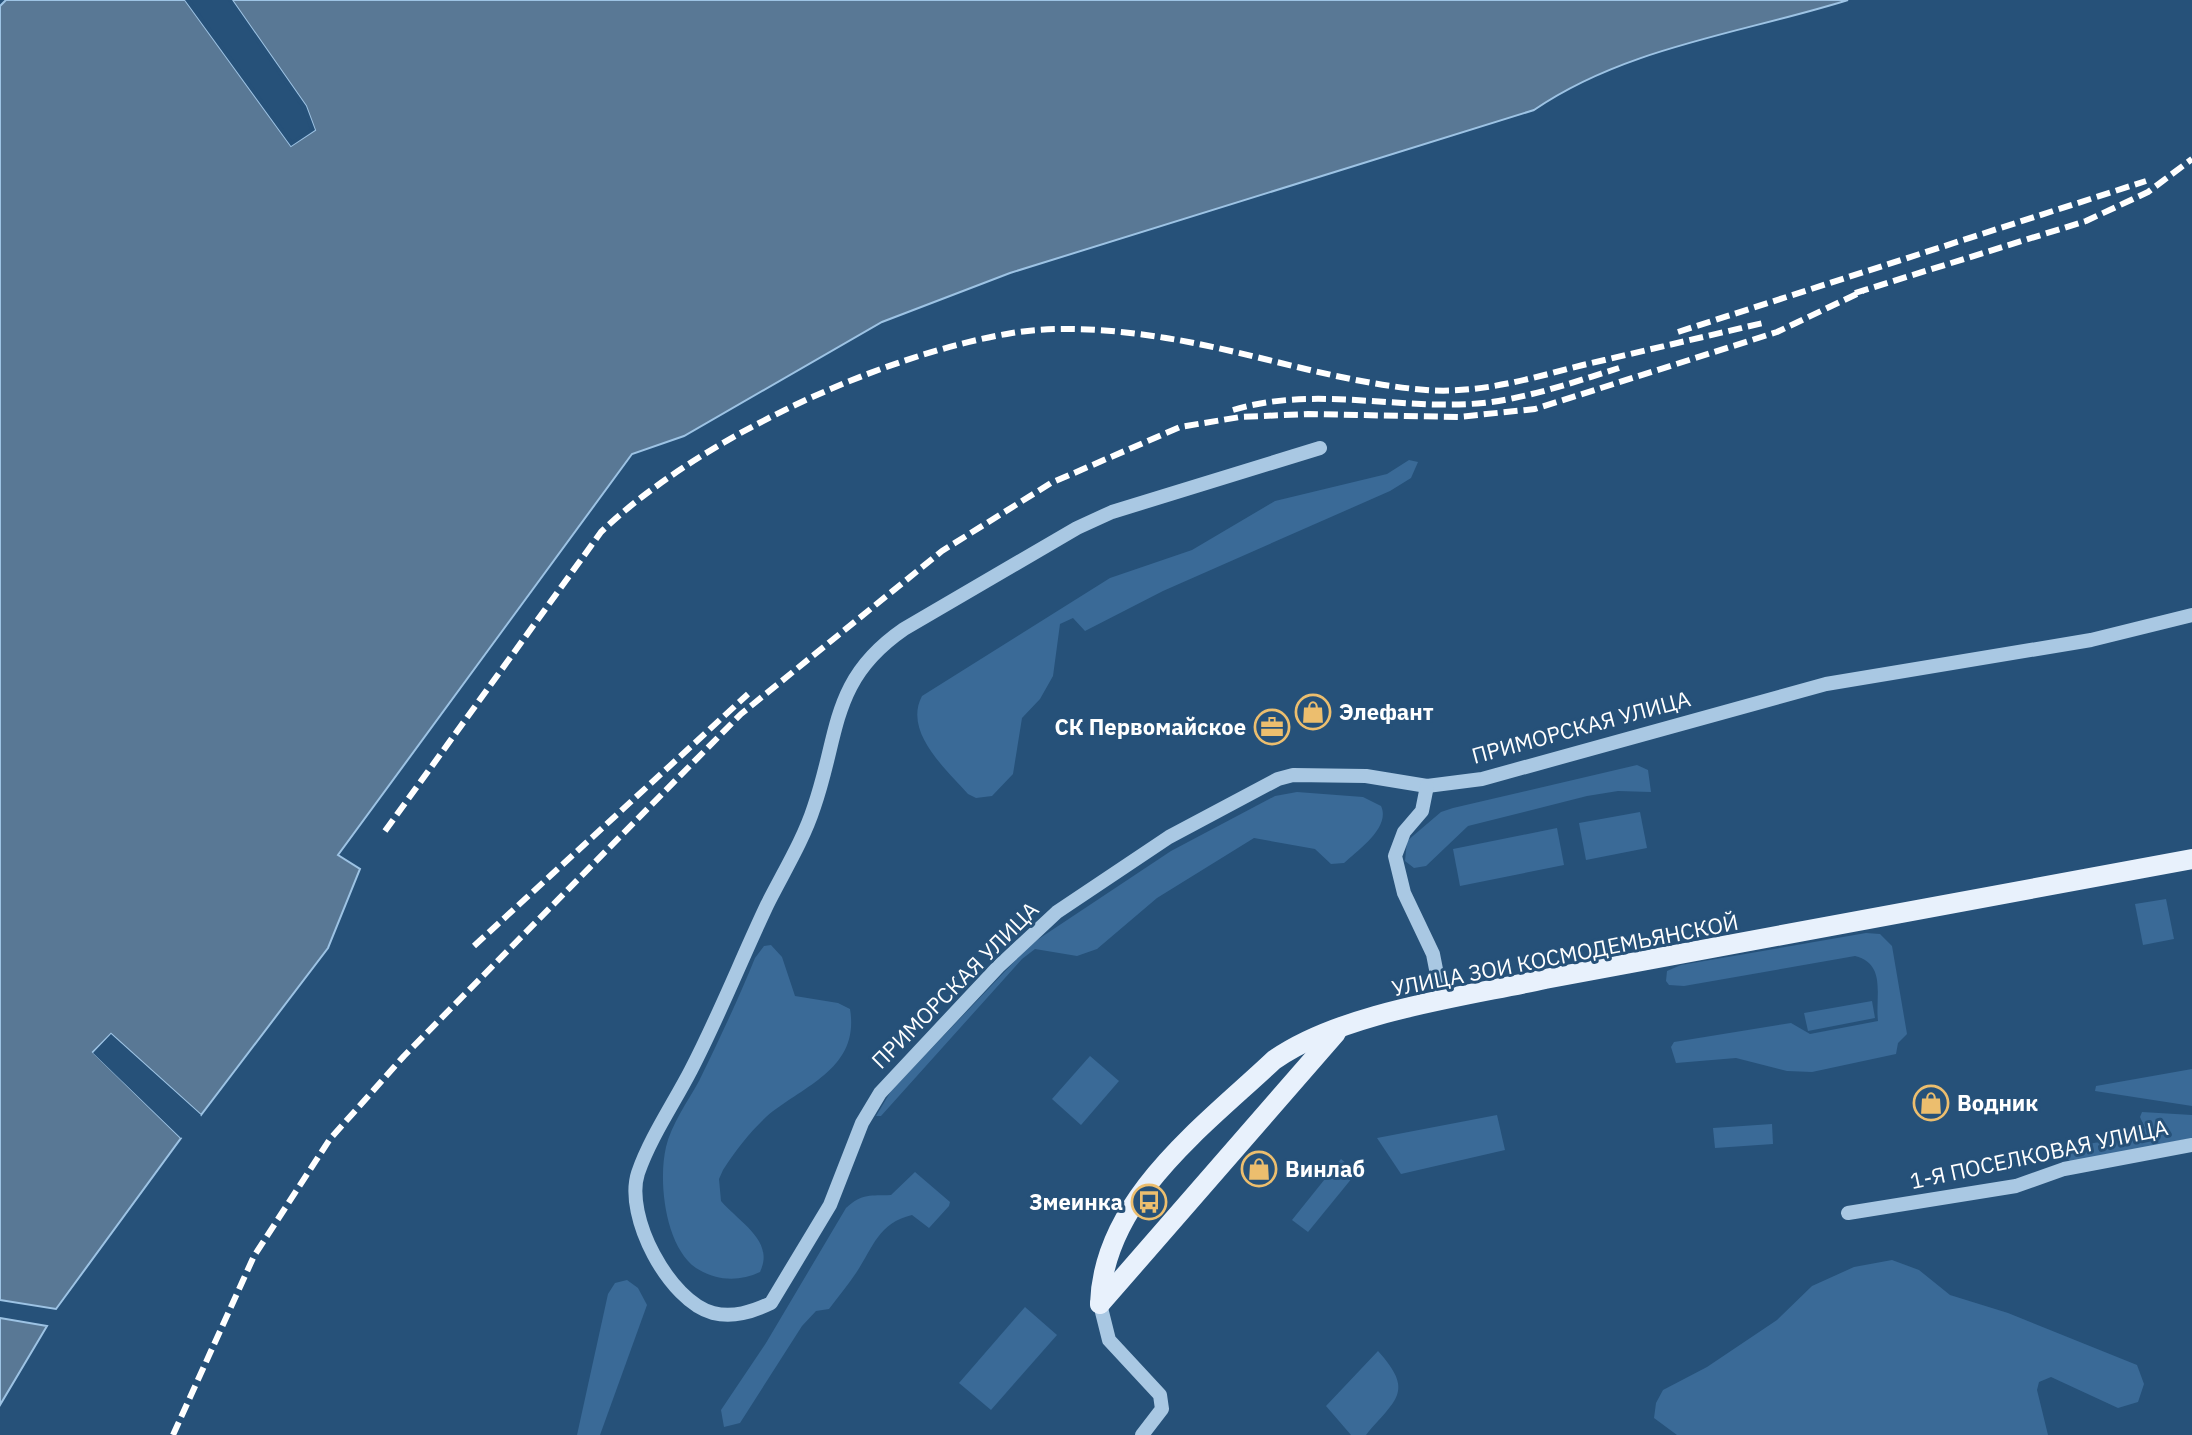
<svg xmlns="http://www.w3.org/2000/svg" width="2192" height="1435" font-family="'IBM Plex Sans',sans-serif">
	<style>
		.green { fill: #3a6a97 }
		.water { fill: #597895; stroke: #9dc3e4; stroke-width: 2 }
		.pier { fill: #265179 }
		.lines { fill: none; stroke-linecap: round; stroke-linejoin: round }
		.minor { stroke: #a9c8e3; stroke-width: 14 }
		.major { stroke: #e8f1fc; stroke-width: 20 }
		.rail { stroke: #fff; stroke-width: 6; stroke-dasharray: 14 6; stroke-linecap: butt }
		.labels { text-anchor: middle; stroke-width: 6; stroke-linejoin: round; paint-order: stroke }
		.poi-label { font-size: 22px; font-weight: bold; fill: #fff; stroke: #265179; text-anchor: start }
		.street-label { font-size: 22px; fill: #fff; stroke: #265179 }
	</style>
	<rect width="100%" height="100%" fill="#265179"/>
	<g class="green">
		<path d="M1409,460L1418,462L1411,478L1390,491L1163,591L1085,631L1073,618L1060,624L1053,676L1040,699L1022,718L1013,774L992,796L976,798L968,794C946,769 903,732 922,696L1110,578L1192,550L1275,501L1387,474Z"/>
		<polygon points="1637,765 1648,770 1651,792 1618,791 1587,796 1468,826 1426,866 1414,868 1405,861 1407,841 1441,812 1453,808"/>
		<path d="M1297,792L1363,797L1381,806C1391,827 1358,850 1344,863L1331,864L1315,849L1254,838L1157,898L1097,949L1077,956L1035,949L1022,959L881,1116H876L891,1091L1031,944L1171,851L1275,796Z"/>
		<polygon points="1640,812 1647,848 1586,860 1579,823"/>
		<polygon points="1557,828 1564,865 1460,886 1453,849"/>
		<polygon points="2166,899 2174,939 2143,945 2135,904"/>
		<path d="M1866,933L1880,934L1892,946L1907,1034L1898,1043L1896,1054L1812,1072L1787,1071L1736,1058L1676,1063L1671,1047L1674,1042L1791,1023L1810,1034L1878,1021C1875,996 1887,964 1855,956L1684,986L1669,985L1666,981L1667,971L1681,965Z"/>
		<path d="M771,945L782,957L795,996L838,1003L850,1009C860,1069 804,1085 766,1117C750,1132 735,1151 723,1170L719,1179L721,1201C740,1223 775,1241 760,1272C739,1282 716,1281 696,1268C665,1246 658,1181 666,1147C671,1125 688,1101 699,1081C719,1040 738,1000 755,958L764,946Z"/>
		<polygon points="1872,1001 1875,1018 1808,1031 1804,1013"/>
		<polygon points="1090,1056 1119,1081 1081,1125 1052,1099"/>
		<polygon points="2192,1069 2192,1106 2095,1091 2096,1086"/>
		<path d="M2142,1112L2192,1115V1138L2071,1162L2064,1155C2077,1138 2123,1146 2145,1128L2140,1117Z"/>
		<polygon points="1497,1115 1505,1150 1401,1174 1377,1138"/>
		<polygon points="1772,1124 1773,1144 1715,1148 1713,1128"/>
		<polygon points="1341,1159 1357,1172 1308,1232 1292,1220"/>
		<path d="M915,1172L950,1202L949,1206L929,1228L912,1215C878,1223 873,1248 856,1273C848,1285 838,1297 829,1309L816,1311L802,1326L740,1423L724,1427L721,1410L766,1343L846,1208C862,1193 871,1196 891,1195Z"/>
		<polygon points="1892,1260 1919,1270 1950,1295 2008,1313 2137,1365 2144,1384 2138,1402 2118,1408 2051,1377 2039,1382 2037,1390 2048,1435 1677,1435 1654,1418 1656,1403 1663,1390 1707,1367 1777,1320 1812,1286 1854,1267"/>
		<polygon points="627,1280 638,1288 647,1305 600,1435 577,1435 608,1294 615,1283"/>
		<polygon points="1025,1307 1057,1335 991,1410 959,1383"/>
		<path d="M1378,1351C1415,1392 1396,1399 1366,1435H1351L1326,1406Z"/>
	</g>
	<g class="water">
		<path d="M6,0H185L291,146L315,130L306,106L232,0H1848C1743,33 1626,47 1534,110L1010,273L882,322L684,436L632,454L338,855L360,869L328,948L201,1115L111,1034L93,1052L181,1138L56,1309L0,1300V6Z"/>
		<polygon points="0,1318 47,1326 0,1405"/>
	</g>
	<g class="pier">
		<polygon points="185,0 190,0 292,141 310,129 302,108 228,0 232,0 306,106 315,130 291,146"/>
		<polygon points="111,1034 201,1115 198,1118 111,1039 98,1053 184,1135 181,1138 93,1053"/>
	</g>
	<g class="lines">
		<g class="minor">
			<path d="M1320,448L1112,512L1077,528L904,629C830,680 840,732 814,807C803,841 783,873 767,905C741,960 719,1016 691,1070C674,1103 650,1138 638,1173C624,1216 669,1301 713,1313C733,1318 752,1312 771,1303L830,1205L862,1123L880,1093L998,967L1057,912L1169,837L1278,779L1293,775L1366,776L1427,786L1482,779L1826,684L2091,640L2192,615"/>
			<polyline points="1427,786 1422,811 1404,832 1395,856 1404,893 1433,954 1442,1000"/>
			<polyline points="1848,1213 2016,1186 2064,1169 2192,1145"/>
			<polyline points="1100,1304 1109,1340 1160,1395 1162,1409 1142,1435"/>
		</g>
		<g class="major">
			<path d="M1100,1304C1103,1199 1203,1127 1274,1060C1342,1012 1463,997 1545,979L2192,859"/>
			<polyline points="1100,1304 1336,1033"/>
		</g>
		<g class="rail">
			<polyline points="1855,293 2086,221 2148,192 2192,159"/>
			<polyline points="1678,332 2146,181"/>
			<path d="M1233,410C1315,385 1399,411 1483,403C1529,398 1574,382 1619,368"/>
			<path d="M385,831L601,532C698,439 880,355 1012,333C1060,325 1118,330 1166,338C1253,352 1338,383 1426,390C1480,394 1532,378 1583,365C1643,351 1703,337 1763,323"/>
			<polyline points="474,946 748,694"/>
			<polyline points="173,1435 254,1256 330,1139 404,1056 741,714 942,551 1051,483 1180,427 1240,417 1308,414 1458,417 1535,409 1777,332 1863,291"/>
		</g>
	</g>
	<defs>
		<g id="shop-ring" transform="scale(1.8)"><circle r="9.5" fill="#265179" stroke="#ecbe6e" stroke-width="1.5"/><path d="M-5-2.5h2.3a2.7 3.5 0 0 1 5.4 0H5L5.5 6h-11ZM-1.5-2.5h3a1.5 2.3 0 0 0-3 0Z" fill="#ecbe6e"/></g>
		<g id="office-ring" transform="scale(1.8)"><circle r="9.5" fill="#265179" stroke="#ecbe6e" stroke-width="1.5"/><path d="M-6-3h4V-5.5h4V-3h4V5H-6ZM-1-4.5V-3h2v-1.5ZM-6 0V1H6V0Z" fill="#ecbe6e"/></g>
		<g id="bus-ring" transform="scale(1.8)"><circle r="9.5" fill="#265179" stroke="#ecbe6e" stroke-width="1.5"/><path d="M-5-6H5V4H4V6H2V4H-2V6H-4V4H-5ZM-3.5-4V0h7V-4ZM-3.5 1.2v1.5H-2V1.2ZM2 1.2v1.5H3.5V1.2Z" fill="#ecbe6e"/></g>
	</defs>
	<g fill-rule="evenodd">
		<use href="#shop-ring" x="1313" y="712"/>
		<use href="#office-ring" x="1272" y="727"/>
		<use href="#shop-ring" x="1931" y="1103"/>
		<use href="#shop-ring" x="1259" y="1169"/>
		<use href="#bus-ring" x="1149" y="1202"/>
	</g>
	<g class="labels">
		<g class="poi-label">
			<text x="1339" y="720">Элефант</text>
			<text x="1246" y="735" text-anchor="end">СК Первомайское</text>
			<text x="1957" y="1111">Водник</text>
			<text x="1285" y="1177">Винлаб</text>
			<text x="1123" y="1210" text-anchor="end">Змеинка</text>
		</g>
		<g class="street-label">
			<text transform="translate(1581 727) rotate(-15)" y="8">ПРИМОРСКАЯ УЛИЦА</text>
			<text transform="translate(1565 955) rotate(-11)" y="8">УЛИЦА ЗОИ КОСМОДЕМЬЯНСКОЙ</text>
			<text transform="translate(955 985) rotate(-45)" y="8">ПРИМОРСКАЯ УЛИЦА</text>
			<text transform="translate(2039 1154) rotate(-12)" y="8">1-Я ПОСЕЛКОВАЯ УЛИЦА</text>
		</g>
	</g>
</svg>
